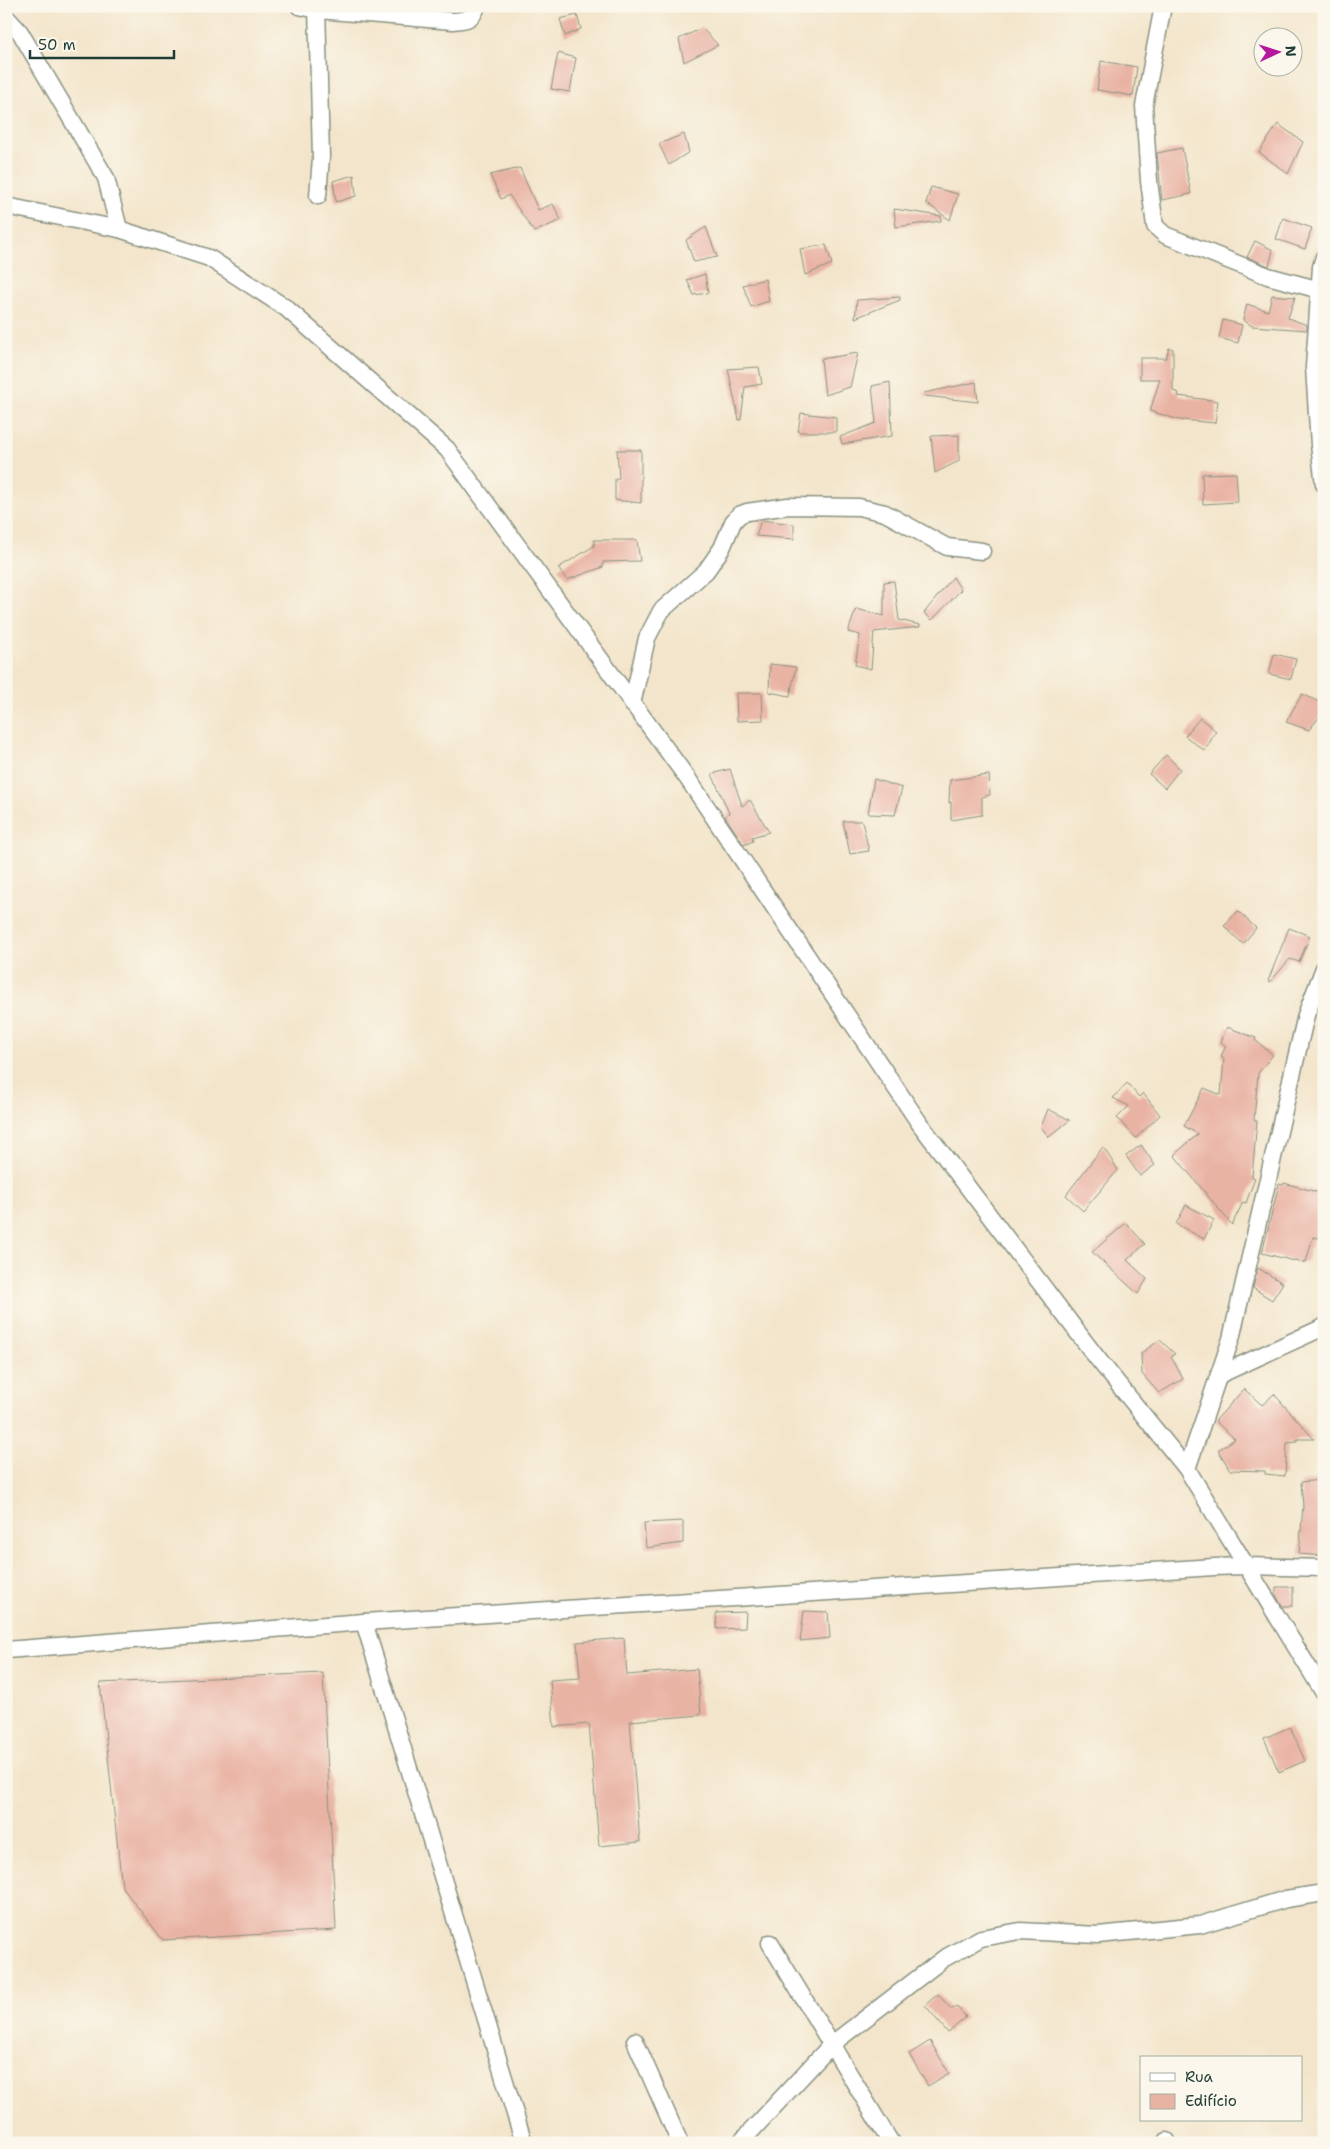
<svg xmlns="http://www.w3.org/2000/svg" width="1330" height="2149" font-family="'Shantell Sans',sans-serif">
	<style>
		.building { fill: #e9b3a4 }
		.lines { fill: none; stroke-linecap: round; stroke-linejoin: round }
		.minor-casing { stroke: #899180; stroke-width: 19 }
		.minor { stroke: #fff; stroke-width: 16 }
	</style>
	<rect width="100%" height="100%" fill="#fbf7ec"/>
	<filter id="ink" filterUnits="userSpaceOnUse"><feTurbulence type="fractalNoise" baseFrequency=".02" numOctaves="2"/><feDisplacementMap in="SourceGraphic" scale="10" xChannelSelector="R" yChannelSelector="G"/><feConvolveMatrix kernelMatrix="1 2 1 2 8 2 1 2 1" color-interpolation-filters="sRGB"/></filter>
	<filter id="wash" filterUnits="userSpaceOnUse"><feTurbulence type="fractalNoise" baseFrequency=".0096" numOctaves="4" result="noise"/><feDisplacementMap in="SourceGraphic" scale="20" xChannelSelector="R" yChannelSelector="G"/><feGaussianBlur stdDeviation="1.12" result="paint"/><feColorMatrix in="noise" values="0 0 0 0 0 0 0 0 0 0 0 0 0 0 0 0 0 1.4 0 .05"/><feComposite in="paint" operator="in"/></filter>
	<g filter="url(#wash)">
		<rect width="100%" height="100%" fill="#f3e5cb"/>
		<g id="blocks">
			<g class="building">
				<polygon points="577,15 581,29 565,36 560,19"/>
				<polygon points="702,28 718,45 684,62 679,39"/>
				<polygon points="558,53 576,58 570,92 551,89"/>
				<polygon points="1101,61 1137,67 1133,96 1097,90"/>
				<polygon points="1278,124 1303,142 1288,174 1259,152"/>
				<polygon points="684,134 689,152 669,165 659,144"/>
				<polygon points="1182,148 1191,194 1162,200 1157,153"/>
				<polygon points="520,168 538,210 553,204 561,220 534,232 509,195 501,199 490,175"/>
				<polygon points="354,175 356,196 336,202 333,181"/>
				<polygon points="931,187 958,194 950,220 926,203"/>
				<polygon points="894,209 941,216 941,221 896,227"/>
				<polygon points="1283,218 1312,228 1305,249 1276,239"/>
				<polygon points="706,227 717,257 694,262 686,240"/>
				<polygon points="1255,241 1273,250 1269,266 1247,257"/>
				<polygon points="826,245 832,264 805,275 800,249"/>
				<polygon points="705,274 708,293 694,295 687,280"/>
				<polygon points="765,279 769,301 751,307 743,285"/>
				<polygon points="1272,295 1295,297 1288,318 1307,325 1307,330 1252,326 1243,320 1247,304 1268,311"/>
				<polygon points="900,297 900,300 855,318 857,300"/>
				<polygon points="1223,320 1242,325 1238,343 1219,338"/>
				<polygon points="1169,348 1173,349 1173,391 1179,393 1178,396 1218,401 1215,423 1183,420 1183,421 1150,411 1160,379 1140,379 1140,358 1166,358"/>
				<polygon points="858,353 850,387 825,395 821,359"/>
				<polygon points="759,367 762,384 745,387 741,420 739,420 728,369"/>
				<polygon points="890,382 892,436 842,444 840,437 876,423 872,386"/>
				<polygon points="976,382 978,402 925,396 924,393"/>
				<polygon points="801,413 836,417 836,432 798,432"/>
				<polygon points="959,435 959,461 935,473 931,436"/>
				<polygon points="617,450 641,450 641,503 615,500 615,479 619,479"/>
				<polygon points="1236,473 1238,502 1203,504 1202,474"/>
				<polygon points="761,520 794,524 794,539 756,536"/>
				<polygon points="594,540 637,540 640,561 603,562 603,567 567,580 558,568 594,546"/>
				<polygon points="953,577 961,590 932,620 924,613"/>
				<polygon points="894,581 899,620 920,625 920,627 874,632 871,669 855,665 860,635 848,632 856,609 884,616 884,582"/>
				<polygon points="1274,654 1296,659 1291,679 1269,674"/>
				<polygon points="770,664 796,667 790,696 769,692"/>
				<polygon points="736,693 762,693 763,720 737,721"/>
				<polygon points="1302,694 1324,704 1324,711 1309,730 1286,722"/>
				<polygon points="1200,718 1216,731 1205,751 1185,736"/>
				<polygon points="1166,755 1180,769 1165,788 1149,774"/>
				<polygon points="730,769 742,806 750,800 769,832 752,837 753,841 744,845 725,816 729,813 712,774"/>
				<polygon points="989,775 990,795 982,797 982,815 951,820 951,802 949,803 950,780"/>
				<polygon points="874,779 902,788 895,815 868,814"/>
				<polygon points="843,821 862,821 869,851 850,854"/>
				<polygon points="1238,911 1256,928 1243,944 1224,926"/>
				<polygon points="1289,928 1310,936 1299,962 1290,959 1270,982 1268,981"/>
				<polygon points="1227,1027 1256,1038 1255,1040 1273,1055 1258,1073 1254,1120 1257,1121 1252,1177 1255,1178 1246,1203 1243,1202 1232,1225 1174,1155 1198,1134 1184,1126 1204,1088 1221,1095 1224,1058 1221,1056 1226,1046 1221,1042"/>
				<polygon points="1127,1083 1139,1097 1143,1093 1160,1115 1136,1138 1117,1118 1129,1106 1113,1098"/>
				<polygon points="1048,1109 1070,1120 1049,1137 1041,1127"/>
				<polygon points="1141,1145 1155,1165 1140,1176 1126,1156"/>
				<polygon points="1103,1147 1118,1170 1083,1211 1066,1195"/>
				<polygon points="1284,1183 1324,1194 1324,1239 1313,1237 1306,1262 1303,1261 1303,1263 1262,1253 1279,1184 1283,1185"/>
				<polygon points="1186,1205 1214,1220 1204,1239 1176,1224"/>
				<polygon points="1126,1223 1145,1244 1127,1260 1147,1279 1138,1294 1092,1252"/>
				<polygon points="1258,1268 1283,1283 1272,1300 1253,1288"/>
				<polygon points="1160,1340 1175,1354 1171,1356 1183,1379 1159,1393 1142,1374 1141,1353"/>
				<polygon points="1244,1389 1262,1405 1274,1394 1314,1439 1297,1439 1297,1442 1287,1443 1285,1476 1265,1474 1265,1471 1230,1470 1218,1450 1235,1439 1215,1421"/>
				<polygon points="1321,1480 1324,1556 1299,1554 1303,1506 1301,1482"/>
				<polygon points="683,1521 683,1543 646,1548 644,1523"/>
				<polygon points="1276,1587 1293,1587 1293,1606 1282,1606 1276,1595"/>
				<polygon points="804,1611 828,1612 830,1638 800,1641"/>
				<polygon points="746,1612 745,1628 717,1629 716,1613"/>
				<polygon points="624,1638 627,1675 697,1669 701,1715 630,1721 640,1842 599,1846 589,1724 554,1727 550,1680 580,1678 577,1642"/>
				<polygon points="323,1673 336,1930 163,1940 122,1887 100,1683"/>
				<polygon points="1290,1727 1305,1761 1279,1772 1264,1738"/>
				<polygon points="938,1994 951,2009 957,2007 966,2017 948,2033 925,2005"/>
				<polygon points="930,2041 949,2073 928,2086 909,2054"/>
			</g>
		</g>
	</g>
	<g filter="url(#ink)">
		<use href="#blocks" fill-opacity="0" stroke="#899180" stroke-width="1"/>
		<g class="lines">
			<g class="minor-casing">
				<g id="minor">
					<path d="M299,6L318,10L453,21C465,20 473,20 477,6"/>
					<polyline points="317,6 321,157 318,196"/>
					<polyline points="1163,6 1144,106 1149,181 1155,226 1165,235 1268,276 1320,290"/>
					<polyline points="6,17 20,32 106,178 119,229"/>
					<polyline points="6,206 119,229 209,258 286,308 447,449 688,779 920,1124 1097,1358 1187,1469 1324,1693"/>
					<polyline points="1324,257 1321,267 1314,367 1319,445 1324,484"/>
					<polyline points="632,704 647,638 661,611 706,571 722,548 733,522 739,515 747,512 788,506 859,507 885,513 947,547 982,551"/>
					<polyline points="1219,1375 1324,1327"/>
					<polyline points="1187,1469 1231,1339 1306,1015 1324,968"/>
					<polyline points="364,1622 524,2143"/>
					<polyline points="6,1650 364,1622 1214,1567 1244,1566 1324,1568"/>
					<polyline points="770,1943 891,2143"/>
					<polyline points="635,2041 680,2143"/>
					<polyline points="740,2143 832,2044 943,1959 981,1938 1020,1931 1098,1935 1200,1925 1286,1899 1324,1893"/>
					<polyline points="1166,2143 1167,2141"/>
				</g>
			</g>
			<use href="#minor" class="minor"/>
		</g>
	</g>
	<rect width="1330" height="2149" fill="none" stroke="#fbf7ec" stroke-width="25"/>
	<rect x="1140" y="2056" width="162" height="65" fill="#fbf7ec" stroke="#a3ada2"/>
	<rect x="1150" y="2073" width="25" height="8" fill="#ffffff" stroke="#a3ada2"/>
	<text x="1185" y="2082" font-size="15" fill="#1f3d34">Rua</text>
	<rect x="1150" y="2094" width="25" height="15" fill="#e9b3a4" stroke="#a3ada2"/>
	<text x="1185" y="2106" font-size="15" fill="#1f3d34">Edifício</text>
	<g transform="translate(1278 52) rotate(86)"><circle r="24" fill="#fbf7ec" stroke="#a3ada2"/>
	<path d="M0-4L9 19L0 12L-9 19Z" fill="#b5179e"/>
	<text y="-8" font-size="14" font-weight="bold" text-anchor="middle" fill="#1f3d34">N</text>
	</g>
	<path d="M30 50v8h144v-8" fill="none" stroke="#1f3d34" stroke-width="2.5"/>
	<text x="38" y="50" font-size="15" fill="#1f3d34" stroke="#fbf7ec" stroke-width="4" paint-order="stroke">50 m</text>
</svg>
